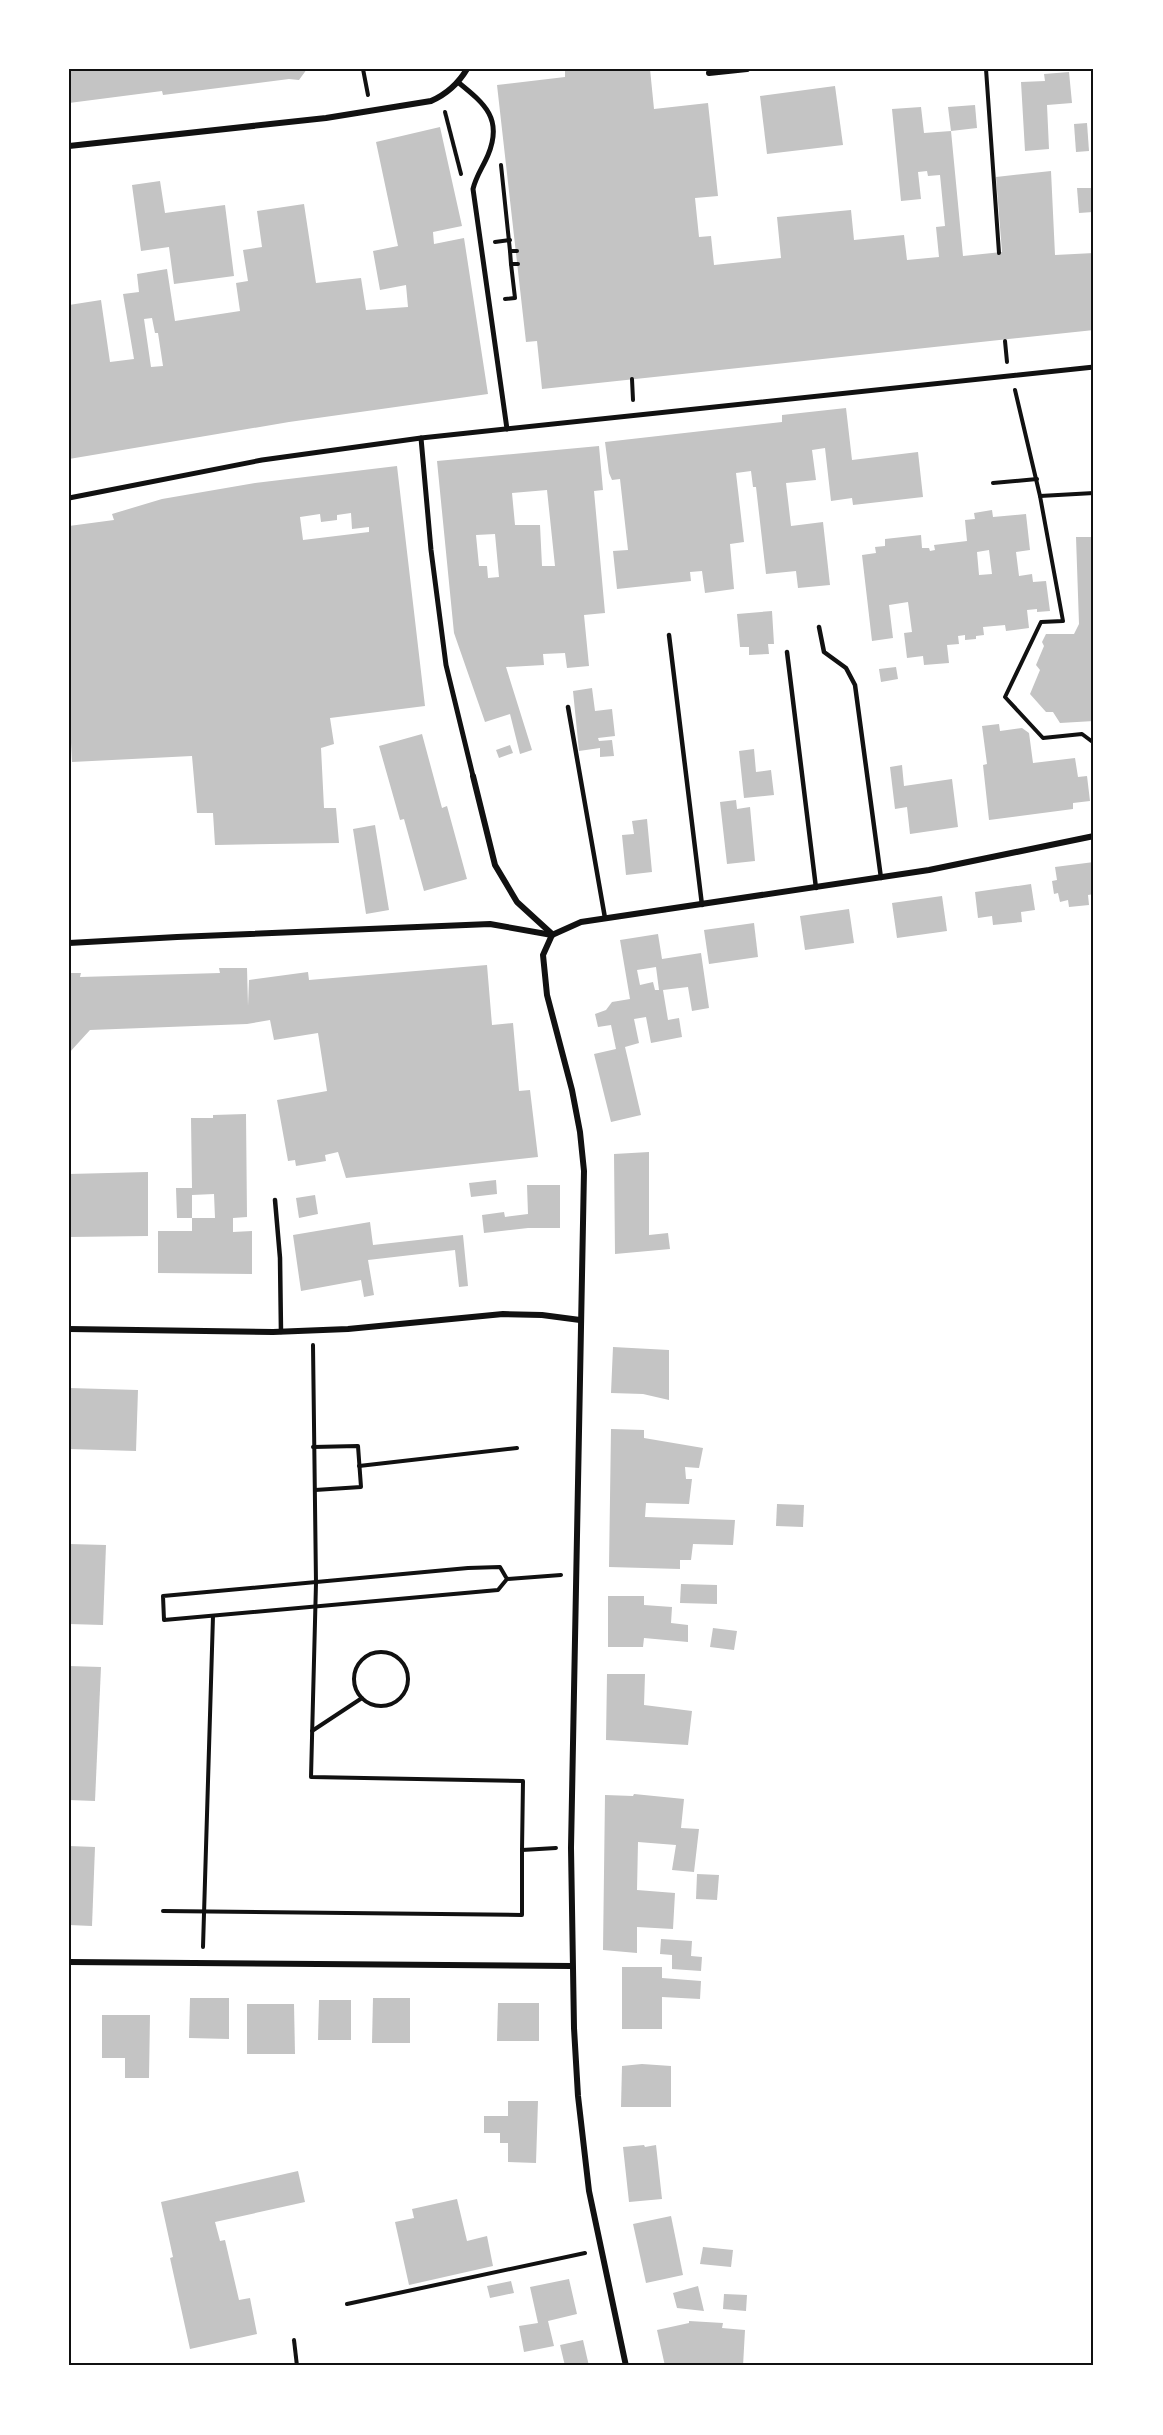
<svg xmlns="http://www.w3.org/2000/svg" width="1163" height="2435" font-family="'Archivo Narrow',sans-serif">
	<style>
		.building { fill: #c4c4c4; fill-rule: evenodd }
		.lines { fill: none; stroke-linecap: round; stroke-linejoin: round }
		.path { stroke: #111; stroke-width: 4 }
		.service { stroke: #111; stroke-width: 4.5 }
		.pedestrian { stroke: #111; stroke-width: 5 }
		.minor { stroke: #111; stroke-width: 6 }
		.neatline { fill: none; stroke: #111; stroke-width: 2 }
	</style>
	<rect width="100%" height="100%" fill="#fff"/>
	<g class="building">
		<polygon points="69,69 307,69 299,80 289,79 163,95 162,91 69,103"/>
		<polygon points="565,69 650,69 654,109 708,103 718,196 695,198 699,237 711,236 714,265 781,258 777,217 851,210 854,240 904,235 907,260 939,257 936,227 945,226 940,175 928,176 927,171 918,172 921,199 901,201 892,109 921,107 924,133 951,131 963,256 1002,252 996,177 1051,171 1055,255 1094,253 1094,330 542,389 537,341 526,342 497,85 565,77"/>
		<polygon points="1069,72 1072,103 1047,105 1049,149 1025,151 1021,82 1045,81 1044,74"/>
		<polygon points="835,86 843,145 767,154 760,96"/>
		<polygon points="975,105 977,128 951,131 948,107"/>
		<polygon points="1087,123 1089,151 1076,152 1074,124"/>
		<path d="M440,127L462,226L433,232L434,244L464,238L488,394L289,422L69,459V305L101,300L110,362L134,359L123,294L139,292L137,274L167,269L175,321L240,311L236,283L248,281L243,250L262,247L257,211L304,204L316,283L361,278L366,310L408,307L406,285L380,290L373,251L398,246L376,142ZM152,318L155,333H158L163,366L151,367L144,319Z"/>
		<polygon points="160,181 165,213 225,205 234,276 174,284 169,247 141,251 132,185"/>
		<polygon points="1077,188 1092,188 1093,212 1079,213"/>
		<polygon points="846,408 852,460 918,452 923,497 853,505 852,498 831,501 825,448 812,450 816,480 786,483 791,526 823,522 830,585 798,588 796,571 766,574 756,487 753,487 751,471 736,473 744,542 730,544 734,589 705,593 702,571 690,572 691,581 617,589 613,551 628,550 620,479 612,480 609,473 605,442 782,422 782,415"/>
		<path d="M599,446L603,490L594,491L605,613L584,615L589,666L567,668L565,653L543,654L544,665L506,667L532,750L520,754L510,714L485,722L454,633L437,461ZM547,490L555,566H542L540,525H515L512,493ZM495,534L499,577L488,578L487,566H479L476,535Z"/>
		<path d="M397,466L425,706L330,718L334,744L321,748L324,808H336L339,843L215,845L213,813H197L192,756L72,762L69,704V526L114,520L112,514L162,499L255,483ZM351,513L352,529L369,527V532L303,540L300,517L320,514L321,522L337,520V515Z"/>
		<path d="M992,510L993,517L1026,514L1030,550L1016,552L1019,576L1032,574L1033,582L1046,581L1050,611L1037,612V609L1027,610L1029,628L1006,631L1005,625L983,627L984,635L976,636V639L965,640V635L958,636L959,644L947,645L949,663L924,665L923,656L907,658L904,633L912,632L908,602L889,605L893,638L872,641L862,555L876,553L875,547L885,546V539L921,535L922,548H929L930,551L935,550L934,545L967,541L965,520L975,519L974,513ZM989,550L992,574L979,575L977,552Z"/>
		<polygon points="1076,537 1094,537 1094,721 1060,723 1053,712 1046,712 1030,694 1040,670 1036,665 1044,646 1042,642 1046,634 1074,634 1079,624"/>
		<polygon points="772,611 774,644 768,644 769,654 749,655 749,647 740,647 737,614"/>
		<polygon points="896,667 898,679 881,682 879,669"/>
		<polygon points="592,688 595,711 612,709 615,736 598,738 599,741 612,740 614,756 600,757 600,748 579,751 573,691"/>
		<polygon points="999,724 1000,731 1022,728 1029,733 1033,763 1075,758 1078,777 1087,776 1090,801 1073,803 1073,809 989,820 983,765 987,764 982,726"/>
		<polygon points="422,734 442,808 447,806 467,879 424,891 404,819 400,820 379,746"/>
		<polygon points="510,745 513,753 499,758 496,750"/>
		<polygon points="754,749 756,772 771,770 774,795 744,798 739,751"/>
		<polygon points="902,765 904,786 952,779 958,827 910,834 907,807 895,809 890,767"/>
		<polygon points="736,800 737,809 750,807 755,861 727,864 720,802"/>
		<polygon points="647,819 652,872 626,875 622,835 634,834 632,821"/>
		<polygon points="375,825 389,910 366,914 353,829"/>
		<polygon points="1094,862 1094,894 1088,895 1089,905 1069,907 1068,900 1060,902 1058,893 1054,894 1052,881 1057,880 1055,867"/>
		<polygon points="1031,884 1035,910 1021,912 1022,922 993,925 992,916 978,918 975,892"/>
		<polygon points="942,896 947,931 897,938 892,903"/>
		<polygon points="849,909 854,943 805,950 800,916"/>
		<polygon points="754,923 758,957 709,964 704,930"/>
		<path d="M658,934L662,959L701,953L709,1008L692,1011L688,987L663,990L668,1020L679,1018L682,1037L651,1043L646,1017L634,1019L639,1043L625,1047L641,1115L611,1122L594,1054L616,1049L611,1025L598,1027L595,1014L606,1010L612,1002L630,999L620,940ZM656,967L659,990H655L653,982L640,985L637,970Z"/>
		<polygon points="487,965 492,1025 513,1023 519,1091 530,1090 538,1157 346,1178 338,1152 325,1155 326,1161 296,1166 295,1160 288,1161 277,1100 327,1091 318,1033 274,1040 270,1020 247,1024 90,1030 69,1053 69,973 81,973 80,977 220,973 219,968 247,968 248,1006 249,980 308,972 309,980"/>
		<polygon points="246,1114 247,1217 233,1218 233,1232 252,1231 252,1274 158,1273 158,1231 192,1231 192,1218 215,1218 214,1194 192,1195 192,1218 177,1218 176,1188 192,1188 191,1118 213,1118 213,1115"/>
		<polygon points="649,1152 649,1235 668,1233 670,1249 615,1254 614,1154"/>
		<polygon points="148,1172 148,1236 69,1237 69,1174"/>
		<polygon points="496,1180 497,1194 471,1197 469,1183"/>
		<polygon points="527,1185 560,1185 560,1228 528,1228 484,1233 482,1215 504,1212 505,1217 528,1214"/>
		<polygon points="315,1195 318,1214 299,1218 296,1198"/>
		<polygon points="370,1222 373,1245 463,1235 468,1286 459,1287 455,1250 368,1260 374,1295 364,1297 361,1280 301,1291 293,1235"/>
		<polygon points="613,1347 669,1350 669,1400 643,1394 611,1393"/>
		<polygon points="69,1388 138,1390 136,1451 69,1449"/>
		<polygon points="611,1429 644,1430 644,1438 703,1448 699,1468 685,1467 686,1479 692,1479 689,1504 646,1503 645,1517 735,1520 733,1545 693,1544 691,1560 680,1560 680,1569 609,1567"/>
		<polygon points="777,1504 804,1505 803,1527 776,1526"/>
		<polygon points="69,1544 106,1545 103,1625 69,1624"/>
		<polygon points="681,1584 717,1585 717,1604 680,1603"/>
		<polygon points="608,1596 644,1596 644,1605 672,1607 671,1623 688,1625 688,1642 644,1638 643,1647 608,1647"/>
		<polygon points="713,1628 737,1631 734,1650 710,1647"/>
		<polygon points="69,1666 101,1667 95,1801 69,1800"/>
		<polygon points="607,1674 645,1674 644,1705 692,1711 688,1745 606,1740"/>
		<polygon points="634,1794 684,1799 681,1828 699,1829 694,1872 672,1870 676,1845 638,1842 637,1890 675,1893 673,1929 637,1927 637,1953 603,1950 605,1795 633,1796"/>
		<polygon points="69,1846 95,1847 92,1926 69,1925"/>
		<polygon points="697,1874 719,1875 717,1900 696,1899"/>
		<polygon points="661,1939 692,1941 691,1956 702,1957 701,1971 672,1969 672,1955 660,1954"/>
		<polygon points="622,1967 662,1967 662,1978 701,1981 700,1999 662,1997 662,2029 622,2029"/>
		<polygon points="190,1998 229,1998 229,2039 189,2038"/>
		<polygon points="373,1998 410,1998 410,2043 372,2043"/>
		<polygon points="319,2000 351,2000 351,2040 318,2040"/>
		<polygon points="498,2003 539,2003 539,2041 497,2041"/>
		<polygon points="247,2004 294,2004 295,2054 247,2054"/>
		<polygon points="102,2015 150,2015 149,2078 125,2078 125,2058 102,2058"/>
		<polygon points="642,2064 671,2066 671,2107 621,2107 622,2066"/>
		<polygon points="508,2101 538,2101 536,2163 508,2162 508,2143 500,2143 500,2133 484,2133 484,2116 508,2116"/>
		<polygon points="644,2145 645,2147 656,2145 662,2199 629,2202 623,2147"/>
		<polygon points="298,2171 305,2202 215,2222 220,2241 225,2240 239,2300 250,2298 257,2334 190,2349 170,2258 173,2257 161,2202"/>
		<polygon points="457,2199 467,2241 487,2236 493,2266 409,2285 395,2222 414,2218 412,2209"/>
		<polygon points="671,2216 683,2275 646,2283 633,2224"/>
		<polygon points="703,2247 733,2250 731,2267 700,2264"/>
		<polygon points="569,2279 577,2314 548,2321 554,2346 524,2352 519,2326 538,2323 530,2287"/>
		<polygon points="511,2281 514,2293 490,2298 487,2286"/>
		<polygon points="698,2286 704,2311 677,2308 673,2293"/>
		<polygon points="724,2294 747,2295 746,2311 723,2309"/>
		<polygon points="689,2321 723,2323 722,2328 745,2330 743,2366 665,2366 657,2330 689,2323"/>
		<polygon points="583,2340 589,2366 565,2366 560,2345"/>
	</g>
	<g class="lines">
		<g class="path">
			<polyline points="363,69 368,95"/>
			<polyline points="986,69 999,253"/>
			<polyline points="445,112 461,174"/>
			<polyline points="501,165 510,251"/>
			<polyline points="495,242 510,240"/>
			<polyline points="511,264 510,251 517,251"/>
			<polyline points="505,299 515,298 511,264 518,264"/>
			<polyline points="1005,341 1007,362"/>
			<polyline points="632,379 633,400"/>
			<polyline points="1015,390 1040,496 1094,493"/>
			<polyline points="993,483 1037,479"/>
			<polyline points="1040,496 1063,621 1041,622 1005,697 1043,738 1082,734 1094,743"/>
			<polyline points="313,1345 316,1583 311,1777 523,1781 522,1850 556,1848"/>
			<polyline points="313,1447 358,1446 361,1487 315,1490"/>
			<polyline points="359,1466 517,1448"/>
			<polygon points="500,1567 507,1579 498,1590 164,1620 163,1596 468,1568"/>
			<polyline points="507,1579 561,1575"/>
			<circle cx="381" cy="1679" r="27"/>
			<polyline points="312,1731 362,1698"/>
			<polyline points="163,1911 522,1915 522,1850"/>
			<polyline points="203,1947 213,1616"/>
			<polyline points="347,2304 585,2253"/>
			<polyline points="294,2340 297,2366"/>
		</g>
		<g class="service">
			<polyline points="819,627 824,652 846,668 855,685 881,878"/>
			<polyline points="669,635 702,905"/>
			<polyline points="787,652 816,888"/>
			<polyline points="568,707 605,918"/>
			<polyline points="275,1200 280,1258 281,1332"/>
		</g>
		<g class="pedestrian">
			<path d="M459,83C485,104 503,119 488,155C483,167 476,176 473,189L507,429"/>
			<polyline points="421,438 431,550 446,665 473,776"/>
			<polyline points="69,498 262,460 421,438 1094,367"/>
		</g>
		<g class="minor">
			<polyline points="709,73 747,69"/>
			<path d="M69,146L326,118L431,101C447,94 458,84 467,69"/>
			<polyline points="473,776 495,865 517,902 552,934"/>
			<polyline points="552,935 543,955 547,995 572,1090 580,1132 584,1171 571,1848 574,2028 578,2096 589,2191 626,2366"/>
			<polyline points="552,935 581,922 929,870 1094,836"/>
			<polyline points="69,943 177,937 490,924 552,935"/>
			<polyline points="69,1329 273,1332 348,1329 503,1314 542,1315 580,1320"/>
			<polyline points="69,1962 572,1966"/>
		</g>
	</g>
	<rect width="1163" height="2435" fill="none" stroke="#ffffff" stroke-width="141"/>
	<rect x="70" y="70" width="1022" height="2294" class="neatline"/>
</svg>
